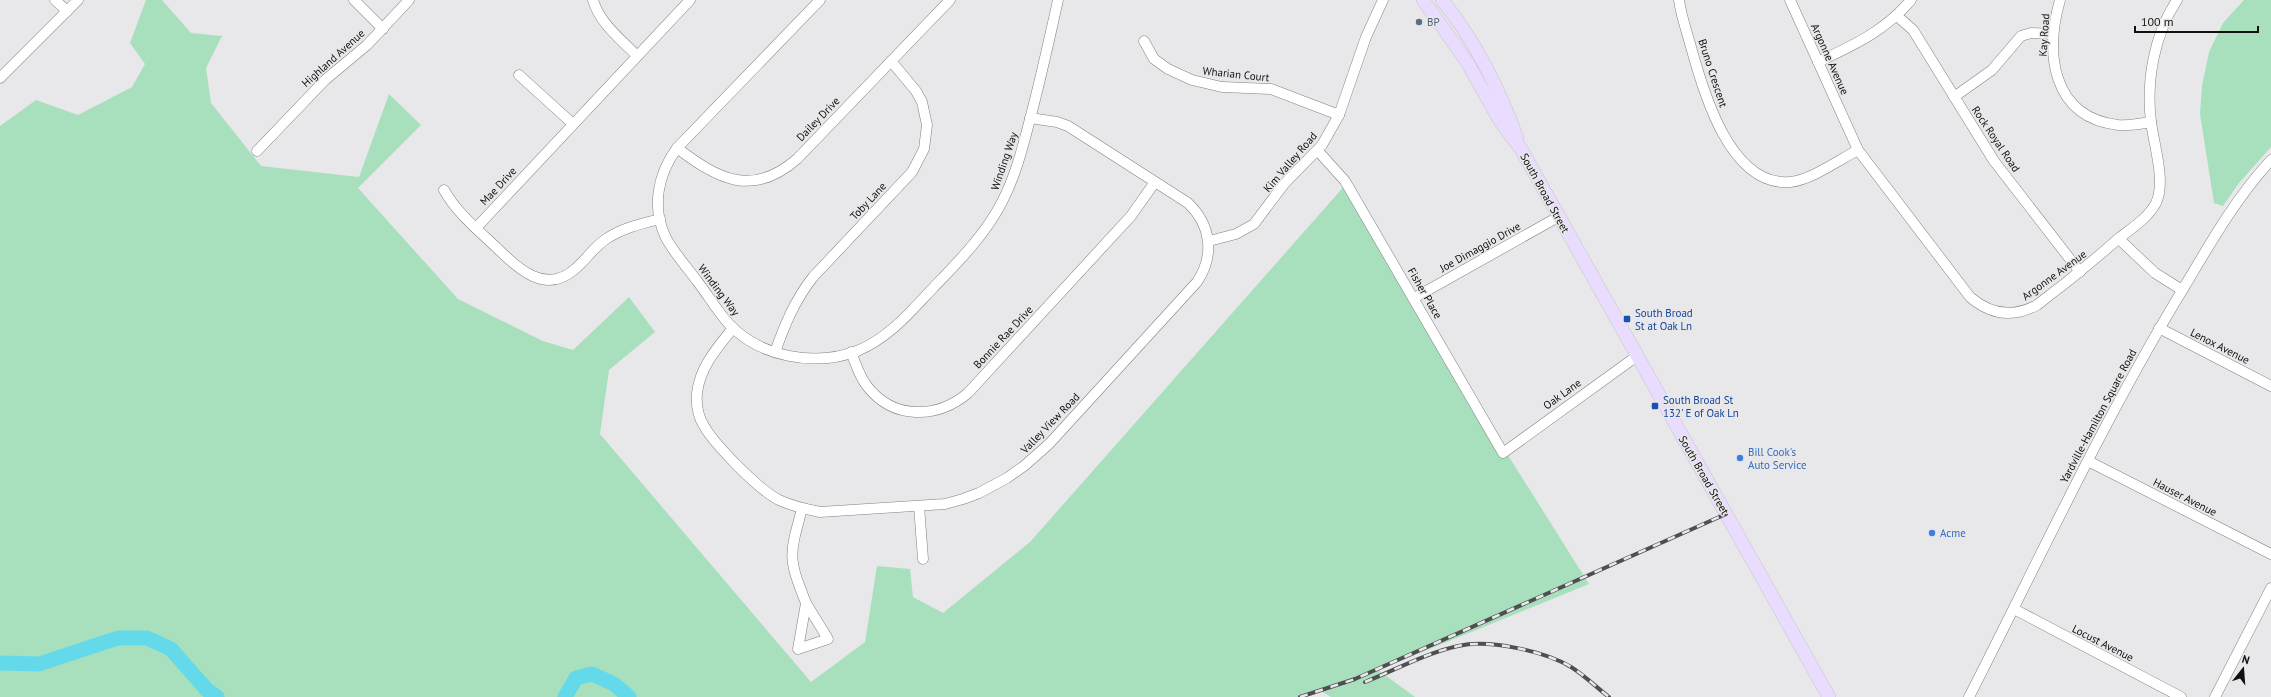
<svg xmlns="http://www.w3.org/2000/svg" width="2271" height="697" font-family="'PT Sans',sans-serif">
	<style>
		.green { fill: #a8e0bd }
		.lines { fill: none; stroke-linecap: round; stroke-linejoin: round }
		.river { stroke: #63d9e9; stroke-width: 15 }
		.minor-casing { stroke: #818183; stroke-width: 11 }
		.major-casing { stroke: #c6c6c6; stroke-width: 14 }
		.minor { stroke: #fff; stroke-width: 10 }
		.major { stroke: #eadcfe; stroke-width: 13 }
		.rail-casing { stroke: #4f4f50; stroke-width: 4 }
		.rail { stroke: #e8e8ea; stroke-width: 2.5; stroke-dasharray: 8; stroke-linecap: butt }
		.service-dot { fill: #5c6f8a; stroke: #e8e8ea; stroke-width: 1.5 }
		.transit-dot { fill: #1a4fb4; stroke: #e8e8ea; stroke-width: 1.5 }
		.shop-dot { fill: #3f7fe0; stroke: #e8e8ea; stroke-width: 1.5 }
		.labels { text-anchor: middle; stroke-width: 3; stroke-linejoin: round; paint-order: stroke }
		.service-label { font-size: 11px; fill: #4e5e75; stroke: #e8e8ea; text-anchor: start }
		.street-label { font-size: 11px; fill: #101010; stroke: #e8e8ea }
		.transit-label { font-size: 11px; fill: #164399; stroke: #e8e8ea; text-anchor: start }
		.shop-label { font-size: 11px; fill: #366cbe; stroke: #e8e8ea; text-anchor: start }
	</style>
	<rect width="100%" height="100%" fill="#e8e8ea"/>
	<g class="green">
		<polygon points="146,0 162,0 191,33 222,36 206,68 211,103 261,166 359,177 389,94 421,125 358,188 458,299 543,341 573,350 629,297 655,332 609,370 600,434 811,682 865,642 877,566 910,569 913,597 943,613 1030,542 1347,183 1477,406 1589,584 1378,670 1415,697 1331,697 1319,690 1298,697 0,697 0,126 36,100 78,115 132,87 145,64 130,43"/>
		<polygon points="2244,0 2271,0 2271,147 2239,183 2223,206 2214,203 2200,114 2202,86 2209,52 2223,23"/>
	</g>
	<g class="lines">
		<g class="river">
			<polyline points="0,663 39,664 118,638 147,638 171,649 207,690 217,697"/>
			<polyline points="565,697 576,678 592,674 614,684 629,697"/>
		</g>
		<g class="minor-casing">
			<g id="minor">
				<polyline points="55,0 67,11"/>
				<polyline points="354,0 383,29"/>
				<path d="M593,0C600,24 621,39 637,56"/>
				<path d="M820,0L677,148C658,174 651,207 666,238C674,253 687,267 697,281C708,295 717,311 729,324C760,357 815,367 857,351C889,338 910,312 933,288C959,261 985,235 1002,202C1015,177 1022,150 1029,123C1040,82 1049,41 1058,0"/>
				<path d="M1679,0C1681,16 1687,32 1691,47C1703,91 1730,187 1790,182C1811,180 1839,160 1858,150"/>
				<path d="M1790,0L1858,150L1970,297C1991,315 2013,318 2037,305C2065,284 2092,262 2119,238C2132,228 2148,218 2156,203C2166,182 2154,145 2151,122C2146,81 2154,35 2177,0"/>
				<path d="M2060,0C2045,52 2051,117 2118,125C2129,126 2140,124 2151,122"/>
				<polyline points="1897,16 1913,30 1994,161 2080,272"/>
				<polyline points="1144,41 1154,59 1168,69 1192,80 1222,87 1271,89 1339,115"/>
				<path d="M1818,62C1854,45 1885,31 1911,0"/>
				<polyline points="519,75 573,124"/>
				<polyline points="0,78 78,0"/>
				<polyline points="1954,97 1992,70 2021,36 2031,33 2053,34"/>
				<path d="M677,148C718,179 752,198 797,159L950,0"/>
				<polyline points="257,151 325,80 367,45 409,0"/>
				<polyline points="1318,151 1345,181 1503,453 1637,356"/>
				<path d="M444,190C457,213 478,230 497,248C518,269 546,295 575,269C586,260 594,247 606,239C623,228 640,224 660,219"/>
				<polyline points="476,228 690,0"/>
				<polyline points="2119,239 2155,273 2182,290"/>
				<polyline points="1209,241 1236,234 1254,224 1284,184 1322,145 1339,115 1366,37 1383,0"/>
				<polyline points="1414,298 1558,217"/>
				<path d="M733,328C717,348 700,367 697,393C696,404 698,416 704,426C715,445 759,490 779,500C792,506 805,509 820,512L945,504L963,499L979,493L1007,478L1024,466L1049,444L1197,282C1215,255 1211,225 1188,203L1068,126L1057,122L1030,118"/>
				<polyline points="2159,328 2271,386"/>
				<path d="M775,352C785,324 795,300 813,277L912,172L924,149L927,125L922,102L916,91L891,61"/>
				<path d="M851,352C856,364 859,376 867,386C893,420 937,419 968,393L1131,216L1155,182"/>
				<polyline points="2088,461 2271,554"/>
				<polyline points="919,506 923,559"/>
				<path d="M802,509C789,556 788,558 806,603"/>
				<polygon points="806,603 828,639 798,649"/>
				<polyline points="2014,609 2181,697"/>
				<path d="M1969,697C2037,564 2100,427 2177,299C2206,251 2233,201 2271,160"/>
				<polyline points="2215,697 2271,588"/>
			</g>
		</g>
		<g class="major-casing">
			<g id="major">
				<polyline points="1423,0 1467,62 1500,121 1521,149 1829,697"/>
				<path d="M1442,0C1475,41 1499,88 1517,138"/>
			</g>
		</g>
		<use href="#minor" class="minor"/>
		<use href="#major" class="major"/>
		<g class="rail-casing">
			<g id="rail">
				<path d="M1365,682C1395,670 1426,653 1458,646C1489,639 1544,651 1571,667C1584,675 1596,687 1609,697"/>
				<polyline points="1300,697 1355,679 1726,514"/>
			</g>
		</g>
		<use href="#rail" class="rail"/>
	</g>
	<circle class="service-dot" cx="1419" cy="22" r="4"/>
	<g class="transit-dot">
		<rect x="1623" y="315" width="8" height="8" rx="2"/>
		<rect x="1651" y="402" width="8" height="8" rx="2"/>
	</g>
	<g class="shop-dot">
		<circle cx="1740" cy="458" r="4"/>
		<circle cx="1932" cy="533" r="4"/>
	</g>
	<g class="labels">
		<g class="service-label">
			<text x="1427" y="26">BP</text>
		</g>
		<g class="street-label">
			<text transform="translate(2044 35) rotate(-86)" y="4">Kay Road</text>
			<text transform="translate(333 58) rotate(-42)" y="4">Highland Avenue</text>
			<text transform="translate(1830 59) rotate(66)" y="4">Argonne Avenue</text>
			<text transform="translate(1713 73) rotate(72)" y="4">Bruno Crescent</text>
			<text transform="translate(1236 74) rotate(6)" y="4">Wharian Court</text>
			<text transform="translate(818 119) rotate(-46)" y="4">Dailey Drive</text>
			<text transform="translate(1996 139) rotate(56)" y="4">Rock Royal Road</text>
			<text transform="translate(1004 161) rotate(-71)" y="4">Winding Way</text>
			<text transform="translate(1290 162) rotate(-49)" y="4">Kim Valley Road</text>
			<text transform="translate(498 186) rotate(-47)" y="4">Mae Drive</text>
			<text transform="translate(1545 193) rotate(61)" y="4">South Broad Street</text>
			<text transform="translate(868 201) rotate(-47)" y="4">Toby Lane</text>
			<text transform="translate(1480 247) rotate(-29)" y="4">Joe Dimaggio Drive</text>
			<text transform="translate(2054 275) rotate(-36)" y="4">Argonne Avenue</text>
			<text transform="translate(719 290) rotate(53)" y="4">Winding Way</text>
			<text transform="translate(1425 293) rotate(60)" y="4">Fisher Place</text>
			<text transform="translate(1003 337) rotate(-47)" y="4">Bonnie Rae Drive</text>
			<text transform="translate(2220 346) rotate(27)" y="4">Lenox Avenue</text>
			<text transform="translate(1562 394) rotate(-36)" y="4">Oak Lane</text>
			<text transform="translate(2098 416) rotate(-62)" y="4">Yardville-Hamilton Square Road</text>
			<text transform="translate(1050 423) rotate(-46)" y="4">Valley View Road</text>
			<text transform="translate(1704 475) rotate(60)" y="4">South Broad Street</text>
			<text transform="translate(2185 497) rotate(27)" y="4">Hauser Avenue</text>
			<text transform="translate(2103 643) rotate(27)" y="4">Locust Avenue</text>
		</g>
		<g class="transit-label">
			<text x="1635" y="317">South Broad<tspan x="1635" dy="13">St at Oak Ln</tspan></text>
			<text x="1663" y="404">South Broad St<tspan x="1663" dy="13">132' E of Oak Ln</tspan></text>
		</g>
		<g class="shop-label">
			<text x="1748" y="456">Bill Cook's<tspan x="1748" dy="13">Auto Service</tspan></text>
			<text x="1940" y="537">Acme</text>
		</g>
	</g>
	<g transform="translate(2243 669) rotate(17)" stroke="#e8e8ea" stroke-width="3" paint-order="stroke">
	<path d="M0-3L7 15L0 10L-7 15Z" fill="#101010"/>
	<text y="-6" font-size="11" font-weight="bold" text-anchor="middle" fill="#101010">N</text>
	</g>
	<path d="M2135 26v6h123v-6" fill="none" stroke="#101010" stroke-width="2"/>
	<text x="2141" y="26" font-size="12" fill="#101010" stroke="#e8e8ea" stroke-width="3" paint-order="stroke">100 m</text>
</svg>
